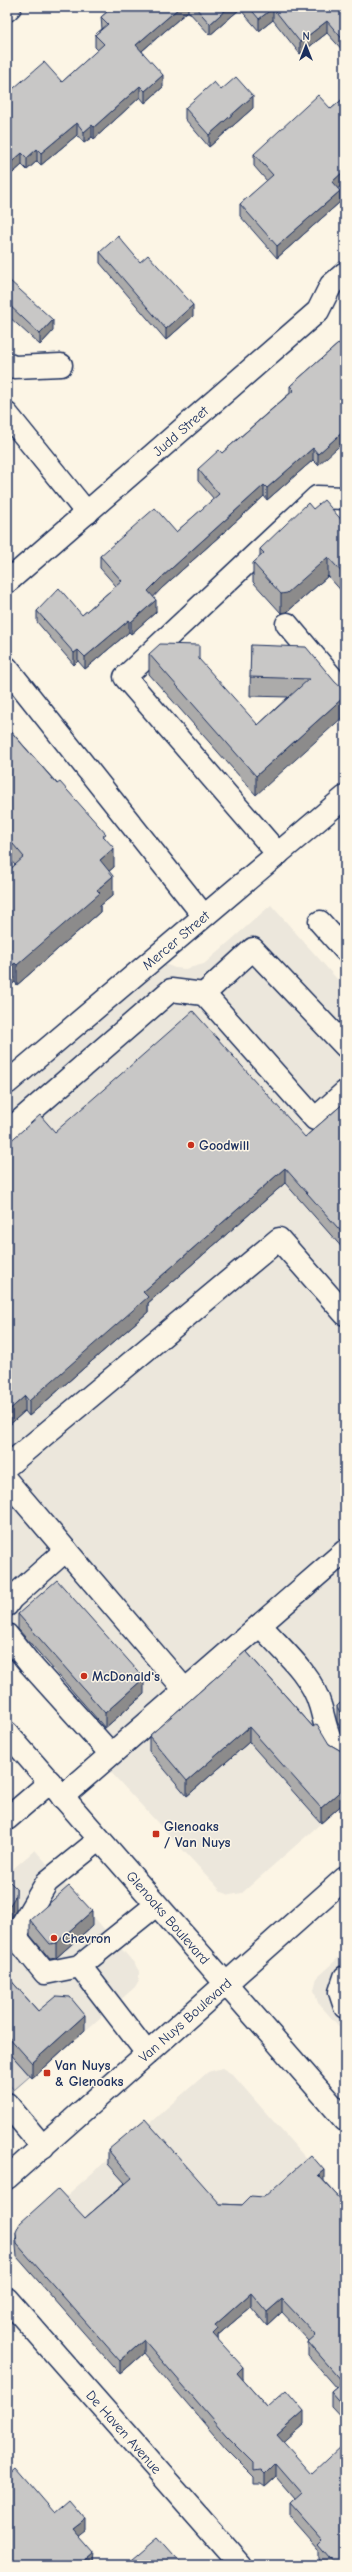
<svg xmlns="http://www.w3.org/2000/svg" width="352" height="2572" font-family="'Comic Neue',sans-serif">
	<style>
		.built { fill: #ece7dc }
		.green { fill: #dfdbd4; stroke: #7d8599 }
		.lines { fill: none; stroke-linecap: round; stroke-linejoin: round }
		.minor-casing { stroke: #1b2f5e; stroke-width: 25 }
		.major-casing { stroke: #1b2f5e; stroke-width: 25 }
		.minor { stroke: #fcf5e5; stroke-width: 22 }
		.major { stroke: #fcf5e5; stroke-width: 22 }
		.wall { fill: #acabaa; stroke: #1b2f5e }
		.shaded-wall { fill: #8c8b8b; stroke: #1b2f5e }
		.building { fill: #c8c7c6; stroke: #1b2f5e }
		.poi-dot { fill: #c8321e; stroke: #fcf5e5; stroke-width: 1.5 }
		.labels { text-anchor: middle; stroke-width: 3; stroke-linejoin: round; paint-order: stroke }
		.street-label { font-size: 14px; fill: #1b2f5e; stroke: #fcf5e5 }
		.poi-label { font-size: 14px; font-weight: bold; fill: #1b2f5e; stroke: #fcf5e5; text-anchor: start }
	</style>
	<rect width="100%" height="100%" fill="#fcf5e5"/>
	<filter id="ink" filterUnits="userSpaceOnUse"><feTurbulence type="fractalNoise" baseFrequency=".025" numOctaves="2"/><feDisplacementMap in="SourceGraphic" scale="8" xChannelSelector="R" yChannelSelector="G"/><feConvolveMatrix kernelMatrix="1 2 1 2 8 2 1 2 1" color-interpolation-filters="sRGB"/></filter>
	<g filter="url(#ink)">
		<g class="built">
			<polygon points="271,905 345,988 345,1802 242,1893 230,1895 222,1892 117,1779 7,1652 7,1092 157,961 175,968 185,969 204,964"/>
			<polygon points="35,1850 134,1963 139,1971 139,1980 135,1987 32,2078 7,2050 7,1874"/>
			<polygon points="345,1952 345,2033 318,2003 314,1990 317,1977"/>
			<polygon points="222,2068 232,2074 332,2188 171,2329 58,2203 208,2072"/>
		</g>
		<polygon class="green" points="7,2050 30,2076 14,2090 7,2082"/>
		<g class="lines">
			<g class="minor-casing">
				<g id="minor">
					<polyline points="7,10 10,7"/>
					<polyline points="7,364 14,367 61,365"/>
					<polyline points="7,414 87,513"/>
					<path id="s1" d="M7,582L318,311L331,285L345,273"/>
					<polyline points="287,624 345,693"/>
					<polyline points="7,668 204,916"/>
					<polyline points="278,854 125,677 317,497 345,498"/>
					<polyline points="320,922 345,950"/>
					<polyline points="204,994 315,1119 345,1092"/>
					<path id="s2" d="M7,1083L345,797"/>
					<polyline points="7,1132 171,990 204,994 253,949 345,1046"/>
					<polyline points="7,1466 279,1239 345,1314"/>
					<polyline points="7,1481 185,1690"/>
					<polyline points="7,1605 11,1599 66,1550"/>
					<path d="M260,1625C281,1649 311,1673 320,1705C326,1724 326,1743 345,1755"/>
					<polyline points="7,1635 30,1664 111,1754"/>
					<polyline points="62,1797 345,1551"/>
					<polyline points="7,1819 50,1782"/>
					<polyline points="99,1840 47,1882 15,1936 45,1973 80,1966 156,1905"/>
					<polyline points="80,1966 147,2053"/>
					<polyline points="345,1977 340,1992 345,2007"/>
					<polyline points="7,2104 43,2147"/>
					<path id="s3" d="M7,2299L241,2565"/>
				</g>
			</g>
			<g class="major-casing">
				<g id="major">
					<path id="s4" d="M7,1733L345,2120"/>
					<path id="s5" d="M7,2178L345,1878"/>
				</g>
			</g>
			<use href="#minor" class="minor"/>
			<use href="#major" class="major"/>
		</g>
		<g class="wall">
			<polygon points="113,7 345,7 345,53 327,33 300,54 273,20 259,31 240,9 210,35 188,11 142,51 163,87 145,103 140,97 94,139 92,137 84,143 77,135 41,165 37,161 27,170 22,165 7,178 7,94 62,82 98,50 95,47 95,35 102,29 101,17"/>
			<polygon points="221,90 253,108 209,147 185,119 185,108"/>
			<polygon points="345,97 345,182 338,188 340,202 277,258 240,216 240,204 267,181 254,166 254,154 331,109"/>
			<polygon points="100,252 140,262 193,316 166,340 100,263"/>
			<polygon points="7,282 53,331 40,345 7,315"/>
			<polygon points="345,338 318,465 313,460 267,500 264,496 162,588 153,597 156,612 131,634 129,632 85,669 78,661 74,665 37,622 37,611 82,615 116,586 100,568 100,556 176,532 214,499 198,481 198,469 222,453 290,393 290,386"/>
			<polygon points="313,509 345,524 345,595 328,576 287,612 281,613 253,582 253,563 260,557 260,549"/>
			<polygon points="251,645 335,682 256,795 149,674 149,654 258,725 288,697 250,696"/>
			<polygon points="7,722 9,729 106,839 114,867 109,871 113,895 100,906 100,912 17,985 15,982 7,988 7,872 15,865 7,856"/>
			<polygon points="345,1102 345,1251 285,1183 148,1303 148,1312 29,1416 25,1411 7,1427 55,1132 305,1137"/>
			<polygon points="18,1614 144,1694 105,1728 18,1629"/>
			<polygon points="246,1651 313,1727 329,1744 343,1752 345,1752 345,1802 321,1823 249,1742 187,1796 149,1751 149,1736"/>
			<polygon points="345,1699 345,1738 337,1721 337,1706"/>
			<polygon points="30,1920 92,1926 56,1958 50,1959 30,1935"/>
			<polygon points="7,1976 38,2011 85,2030 32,2078 7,2050"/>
			<polygon points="108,2150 220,2204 242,2205 264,2197 324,2181 345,2204 345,2421 331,2406 331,2392 336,2388 308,2356 308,2342 309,2341 282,2312 267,2326 251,2307 218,2335 218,2340 243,2380 267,2407 304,2424 283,2442 345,2565 324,2565 319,2559 319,2550 290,2517 290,2504 295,2499 276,2477 265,2487 261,2484 254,2484 254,2477 226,2449 144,2353 120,2374 17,2257 16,2246 16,2232 85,2218 125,2183 108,2164"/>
		</g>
		<g class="shaded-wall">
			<polygon points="180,7 188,7 188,11 136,56 136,45"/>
			<polygon points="229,7 240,7 240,9 210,35 210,24"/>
			<polygon points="273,8 273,20 259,31 259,19"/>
			<polygon points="327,21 327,33 300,54 300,42"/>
			<polygon points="163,75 163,87 145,103 145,91"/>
			<polygon points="140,86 140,97 94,139 94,127"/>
			<polygon points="253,96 253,108 209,147 209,135"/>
			<polygon points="77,123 77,135 41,165 41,153"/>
			<polygon points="92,125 92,137 84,143 84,132"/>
			<polygon points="37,149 37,161 27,170 27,158"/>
			<polygon points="22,153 22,165 7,178 7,166"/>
			<polygon points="345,170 345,182 332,194 332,182"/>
			<polygon points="340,191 340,202 277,258 277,246"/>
			<polygon points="193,305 193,316 166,340 166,329"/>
			<polygon points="53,320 53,331 40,345 40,334"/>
			<polygon points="345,416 345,428 342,419"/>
			<polygon points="345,430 345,441 318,465 318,454"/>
			<polygon points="313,448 313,460 267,500 267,488"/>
			<polygon points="264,485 264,496 162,588 148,603 148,591 162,577"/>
			<polygon points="328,557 328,576 287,612 281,613 281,594"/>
			<polygon points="156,600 156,612 131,634 131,622"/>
			<polygon points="129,620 129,632 85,669 85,657"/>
			<polygon points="78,650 78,661 74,665 74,653"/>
			<polygon points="345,696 345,715 256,795 256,776"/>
			<polygon points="114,848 114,867 100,879 100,860"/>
			<polygon points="113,876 113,895 100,906 100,912 17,985 17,965 97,890"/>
			<polygon points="15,963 15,982 7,988 7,969"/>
			<polygon points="285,1168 285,1183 148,1303 148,1312 29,1416 29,1401 143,1292"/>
			<polygon points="25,1396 25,1411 7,1427 7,1412"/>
			<polygon points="144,1678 144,1694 105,1728 105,1713"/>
			<polygon points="249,1727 249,1742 187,1796 187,1781"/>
			<polygon points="345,1787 345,1802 321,1823 321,1808"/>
			<polygon points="16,1888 16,1910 7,1925 7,1910"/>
			<polygon points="92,1911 92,1926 56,1958 56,1943"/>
			<polygon points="85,2015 85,2030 32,2078 32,2063"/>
			<polygon points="324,2170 324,2184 318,2175"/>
			<polygon points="251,2293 251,2307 218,2335 218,2343 213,2334 215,2325"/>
			<polygon points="282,2299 282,2312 267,2326 267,2312"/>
			<polygon points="144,2340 144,2353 120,2374 120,2361"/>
			<polygon points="243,2367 243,2381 237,2373"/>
			<polygon points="10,2369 10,2381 7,2384 7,2372"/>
			<polygon points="304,2411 304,2424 277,2448 277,2435"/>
			<polygon points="276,2463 276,2477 265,2487 265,2474"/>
			<polygon points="86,2519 86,2531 73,2541 73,2529"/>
			<polygon points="94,2553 93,2565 80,2565"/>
		</g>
		<g class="building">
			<polygon points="113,7 180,7 136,45 163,75 145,91 140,86 94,127 92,125 84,132 77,123 41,153 37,149 27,158 22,153 7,166 7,94 44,62 62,82 104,44 95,35 108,24 101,17"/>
			<polygon points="195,7 229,7 210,24"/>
			<polygon points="249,7 345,7 345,42 327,21 300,42 273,8 259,19"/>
			<polygon points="236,77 253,96 209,135 185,108 214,82 221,90"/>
			<polygon points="318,95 331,109 345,97 345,170 332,182 340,191 277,246 240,204 273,175 254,154"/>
			<polygon points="118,236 140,262 148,255 193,305 166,329 100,252"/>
			<polygon points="9,280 53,320 40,334 7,303 7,282"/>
			<polygon points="345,338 345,416 342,419 345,422 345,430 318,454 313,448 267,488 264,485 162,577 148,591 156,600 131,622 129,620 85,657 78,650 74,653 37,611 59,588 82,615 122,581 100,556 155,508 176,532 219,494 198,469 219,450 222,453 294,390 290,386"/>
			<polygon points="324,500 345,524 345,576 328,557 287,593 281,594 253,563 264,553 260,549 308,503 313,509"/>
			<polygon points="160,644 199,645 199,659 258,725 309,679 250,677 251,645 306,647 335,682 345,691 345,696 256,776 149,654"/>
			<polygon points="7,727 57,784 60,782 106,834 103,836 114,848 100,860 113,876 97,890 100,893 17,965 15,963 7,969 7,872 24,857 7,837"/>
			<polygon points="193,1011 305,1137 345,1102 345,1236 285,1168 143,1292 148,1297 29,1401 25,1396 7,1412 7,1144 40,1115 55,1132"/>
			<polygon points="57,1580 144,1678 105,1713 18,1614"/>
			<polygon points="246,1651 313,1727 317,1724 329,1744 343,1752 345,1752 345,1787 321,1808 249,1727 187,1781 149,1736"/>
			<polygon points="345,1699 345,1723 337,1706"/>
			<polygon points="7,1879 16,1888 16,1895 7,1910"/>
			<polygon points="69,1886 92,1911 56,1943 50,1944 30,1920"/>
			<polygon points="7,1976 38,2011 56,1996 70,1997 85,2015 32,2063 7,2035"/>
			<polygon points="145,2119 220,2204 242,2205 251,2196 264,2197 311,2155 324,2170 318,2175 345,2204 345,2408 331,2392 343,2382 308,2342 316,2335 282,2299 267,2312 251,2293 215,2325 218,2329 213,2334 243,2367 237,2373 267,2407 286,2390 304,2411 277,2435 312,2474 343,2445 345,2448 345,2565 336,2565 319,2545 323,2541 290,2504 302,2493 276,2463 265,2474 261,2470 254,2471 254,2463 226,2435 144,2340 120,2361 17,2244 16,2232 20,2223 58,2189 85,2218 132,2178 108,2150"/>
			<polygon points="7,2366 10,2369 7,2372"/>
			<polygon points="16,2468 54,2512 69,2499 86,2519 73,2529 94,2553 80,2565 7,2565 7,2476"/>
			<polygon points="158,2538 182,2565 126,2565"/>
		</g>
	</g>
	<g class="poi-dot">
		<circle cx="191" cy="1145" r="4"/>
		<circle cx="84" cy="1676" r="4"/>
		<rect x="152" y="1830" width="8" height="8" rx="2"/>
		<circle cx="54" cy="1938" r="4"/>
		<rect x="43" y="2069" width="8" height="8" rx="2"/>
	</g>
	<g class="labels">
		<g class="street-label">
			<text dy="5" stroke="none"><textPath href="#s1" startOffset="230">Judd Street</textPath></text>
			<text dy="5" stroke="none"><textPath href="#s2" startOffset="221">Mercer Street</textPath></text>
			<text dy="5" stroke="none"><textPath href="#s4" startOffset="245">Glenoaks Boulevard</textPath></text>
			<text dy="5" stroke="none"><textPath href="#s5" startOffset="238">Van Nuys Boulevard</textPath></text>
			<text dy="5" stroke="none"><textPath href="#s3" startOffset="177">De Haven Avenue</textPath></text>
		</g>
		<g class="poi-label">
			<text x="199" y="1150">Goodwill</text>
			<text x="92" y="1681">McDonald's</text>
			<text x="164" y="1831">Glenoaks<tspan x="164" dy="16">/ Van Nuys</tspan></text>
			<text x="62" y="1943">Chevron</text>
			<text x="55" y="2070">Van Nuys<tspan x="55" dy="16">&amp; Glenoaks</tspan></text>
		</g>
	</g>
	<rect width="352" height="2572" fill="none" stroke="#fcf5e5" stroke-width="24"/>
	<rect x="12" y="12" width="328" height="2548" fill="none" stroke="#1b2f5e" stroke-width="1.5" filter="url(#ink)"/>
	<g transform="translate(306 46)" stroke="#fcf5e5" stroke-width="3" paint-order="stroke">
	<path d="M0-3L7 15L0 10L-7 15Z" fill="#1b2f5e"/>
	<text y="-6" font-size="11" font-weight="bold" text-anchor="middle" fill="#1b2f5e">N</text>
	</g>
</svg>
